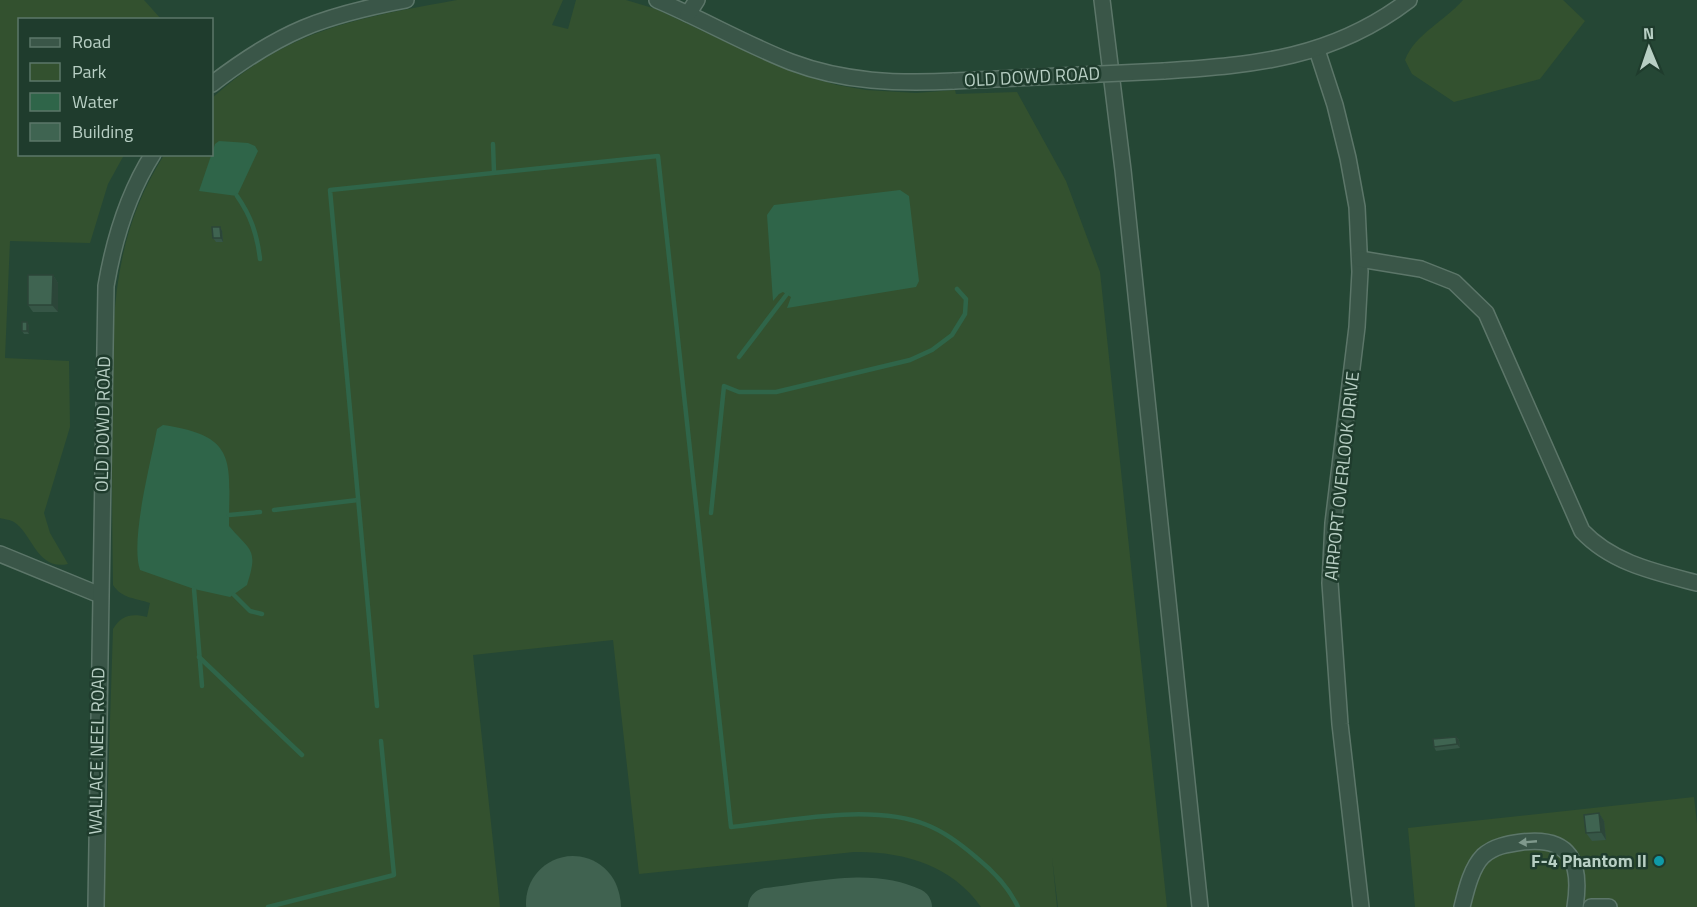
<svg xmlns="http://www.w3.org/2000/svg" width="1697" height="907" font-family="'Titillium Web',sans-serif">
	<style>
		.green { fill: #33512f }
		.water { fill: #2f6549 }
		.lines { fill: none; stroke-linecap: round; stroke-linejoin: round }
		.stream { stroke: #2f6549; stroke-width: 4.5 }
		.taxiway { stroke: #406250; stroke-width: 38 }
		.runway { stroke: #406250; stroke-width: 94 }
		.minor-casing { stroke: #5c7669; stroke-width: 18 }
		.minor { stroke: #3a5648; stroke-width: 15 }
		.minor-bridge-casing { stroke: #5c7669; stroke-width: 18; stroke-linecap: butt }
		.minor-bridge { stroke: #3a5648; stroke-width: 15 }
		.wall { fill: #365646 }
		.shaded-wall { fill: #2c4639 }
		.building { fill: #3f6451; stroke: #2c4639; stroke-width: 1.5 }
		.oneway { fill: #7f998c }
		.culture-dot { fill: #0f9aa8; stroke: #1f3c2d; stroke-width: 2 }
		.labels { text-anchor: middle; stroke-width: 5; stroke-linejoin: round; paint-order: stroke }
		.street-label { font-size: 18px; fill: #b8cfc4; stroke: #1f3c2d }
		.poi-label { font-size: 18px; font-weight: bold; fill: #b8cfc4; stroke: #1f3c2d; text-anchor: end }
	</style>
	<rect width="100%" height="100%" fill="#254735"/>
	<g class="green">
		<path d="M0,0H144L161,19L20,20V154L124,155L108,184L90,243L10,241L5,358L69,361L70,427L44,513L50,533L68,564C37,571 32,533 14,522C11,520 4,519 0,518Z"/>
		<path d="M457,0H563L552,25L568,29L576,0H626L656,9L760,58L798,74L837,85L866,90L916,93L955,90L956,94L1017,92L1066,181L1100,272L1167,907H1058L1052,857L1057,907H981C952,865 902,851 854,852L639,874L613,640L473,655L500,907H104L113,629C121,615 132,613 147,617L150,603C136,598 122,599 113,585C112,529 112,472 112,415C112,320 111,239 164,155L212,154V98C290,28 359,18 457,0Z"/>
		<path d="M1463,0H1563L1585,21L1540,79L1454,102L1412,74L1405,60C1415,34 1445,21 1463,0Z"/>
		<polygon points="1694,797 1697,824 1697,907 1415,907 1408,828"/>
	</g>
	<g class="water">
		<polygon points="219,141 248,143 255,146 258,151 237,196 199,191 215,144"/>
		<polygon points="900,190 909,196 919,281 916,287 787,308 791,297 783,292 779,294 773,301 767,215 774,205"/>
		<path d="M163,425C239,436 229,462 229,526C250,551 259,548 247,585L230,597L194,589L140,570C130,540 151,462 157,429Z"/>
	</g>
	<g class="lines">
		<g class="stream">
			<polyline points="493,144 494,172"/>
			<path d="M237,196C251,216 257,234 260,259"/>
			<polyline points="739,357 787,294"/>
			<polyline points="274,510 358,500"/>
			<polyline points="711,513 724,386 739,392 776,392 910,360 932,350 952,335 965,314 966,299 957,289"/>
			<polyline points="229,515 260,512"/>
			<polyline points="194,589 202,686"/>
			<polyline points="234,595 250,611 262,614"/>
			<polyline points="199,657 302,755"/>
			<path d="M377,706L330,190L658,156L731,827C790,821 871,803 927,825C945,832 962,845 977,858C993,871 1009,888 1018,907"/>
			<polyline points="268,907 394,875 381,741"/>
		</g>
		<path class="taxiway" d="M767,907C813,902 869,886 913,907"/>
		<polyline class="runway" points="573,903 574,907"/>
		<g class="minor-casing">
			<g id="minor">
				<path d="M657,0C702,19 745,44 791,62C844,82 898,84 954,81"/>
				<polyline points="1102,0 1123,170 1200,907"/>
				<polyline points="688,14 697,0"/>
				<polyline points="1317,50 1335,105 1348,158 1357,207 1360,272 1357,327 1333,523 1330,583 1340,724 1361,907"/>
				<path d="M1164,71C1256,65 1333,58 1409,0"/>
				<path d="M212,84C281,31 322,16 406,0"/>
				<path d="M1360,259L1421,269L1454,282L1486,313L1582,531C1612,563 1655,572 1697,583"/>
				<polyline points="0,554 100,595"/>
				<path d="M96,907L106,286C114,239 127,195 153,154"/>
				<path d="M1462,907C1466,891 1471,868 1483,856C1494,846 1508,844 1522,842C1571,836 1582,863 1575,907"/>
				<polyline points="1591,907 1609,907"/>
			</g>
		</g>
		<use href="#minor" class="minor"/>
		<g class="minor-bridge-casing">
			<polyline id="minor-bridge" points="954,81 1164,71"/>
		</g>
		<use href="#minor-bridge" class="minor-bridge"/>
	</g>
	<g class="wall">
		<polygon points="220,227 222,231 223,242 216,242 213,238"/>
		<polygon points="53,275 58,283 58,312 33,312 28,305"/>
		<polygon points="27,322 29,326 29,334 24,334 22,331"/>
		<polygon points="1456,737 1459,740 1460,748 1436,751 1434,747"/>
		<polygon points="1599,813 1604,821 1606,840 1592,841 1586,833"/>
	</g>
	<g class="shaded-wall">
		<polygon points="220,227 222,231 223,242 221,238"/>
		<polygon points="53,275 58,283 58,312 52,305"/>
		<polygon points="27,322 29,326 29,334 27,331"/>
		<polygon points="1456,737 1459,740 1460,748 1457,744"/>
		<polygon points="1599,813 1604,821 1606,840 1601,832"/>
	</g>
	<g class="building">
		<polygon points="212,227 220,227 221,238 213,238"/>
		<polygon points="28,275 53,275 52,305 28,305"/>
		<rect x="22" y="322" width="5" height="9"/>
		<polygon points="1456,737 1457,744 1434,747 1433,739"/>
		<polygon points="1599,813 1601,832 1586,833 1584,815"/>
	</g>
	<defs><path id="oneway-solid" d="M-6-.8H1V-3.2L6.5 0L1 3.2V.8H-6Z" transform="scale(1.5)"/></defs>
	<use class="oneway" href="#oneway-solid" transform="translate(1528 842) rotate(175)"/>
	<circle class="culture-dot" cx="1659" cy="861" r="6"/>
	<g class="labels">
		<g class="street-label">
			<text transform="translate(1032 77) rotate(-3)" y="6">OLD DOWD ROAD</text>
			<text transform="translate(103 424) rotate(-89)" y="6">OLD DOWD ROAD</text>
			<text transform="translate(1342 476) rotate(-84)" y="6">AIRPORT OVERLOOK DRIVE</text>
			<text transform="translate(97 751) rotate(-89)" y="6">WALLACE NEEL ROAD</text>
		</g>
		<g class="poi-label">
			<text x="1647" y="867">F-4 Phantom II</text>
		</g>
	</g>
	<rect x="18" y="18" width="195" height="138" fill="#1f3c2d" stroke="#5c7769" stroke-width="1.5"/>
	<rect x="30" y="38" width="30" height="9" fill="#3a5648" stroke="#5c7769" stroke-width="1.5"/>
	<text x="72" y="48" font-size="18" fill="#b8cfc4">Road</text>
	<rect x="30" y="63" width="30" height="18" fill="#33512f" stroke="#5c7769" stroke-width="1.5"/>
	<text x="72" y="78" font-size="18" fill="#b8cfc4">Park</text>
	<rect x="30" y="93" width="30" height="18" fill="#2f6549" stroke="#5c7769" stroke-width="1.5"/>
	<text x="72" y="108" font-size="18" fill="#b8cfc4">Water</text>
	<rect x="30" y="123" width="30" height="18" fill="#3f6451" stroke="#5c7769" stroke-width="1.5"/>
	<text x="72" y="138" font-size="18" fill="#b8cfc4">Building</text>
	<g transform="translate(1649 48) rotate(358)" stroke="#1f3c2d" stroke-width="4.5" paint-order="stroke">
	<path d="M0-4.5L10 22L0 15L-10 22Z" fill="#b8cfc4"/>
	<text y="-9" font-size="16" font-weight="bold" text-anchor="middle" fill="#b8cfc4">N</text>
	</g>
</svg>
